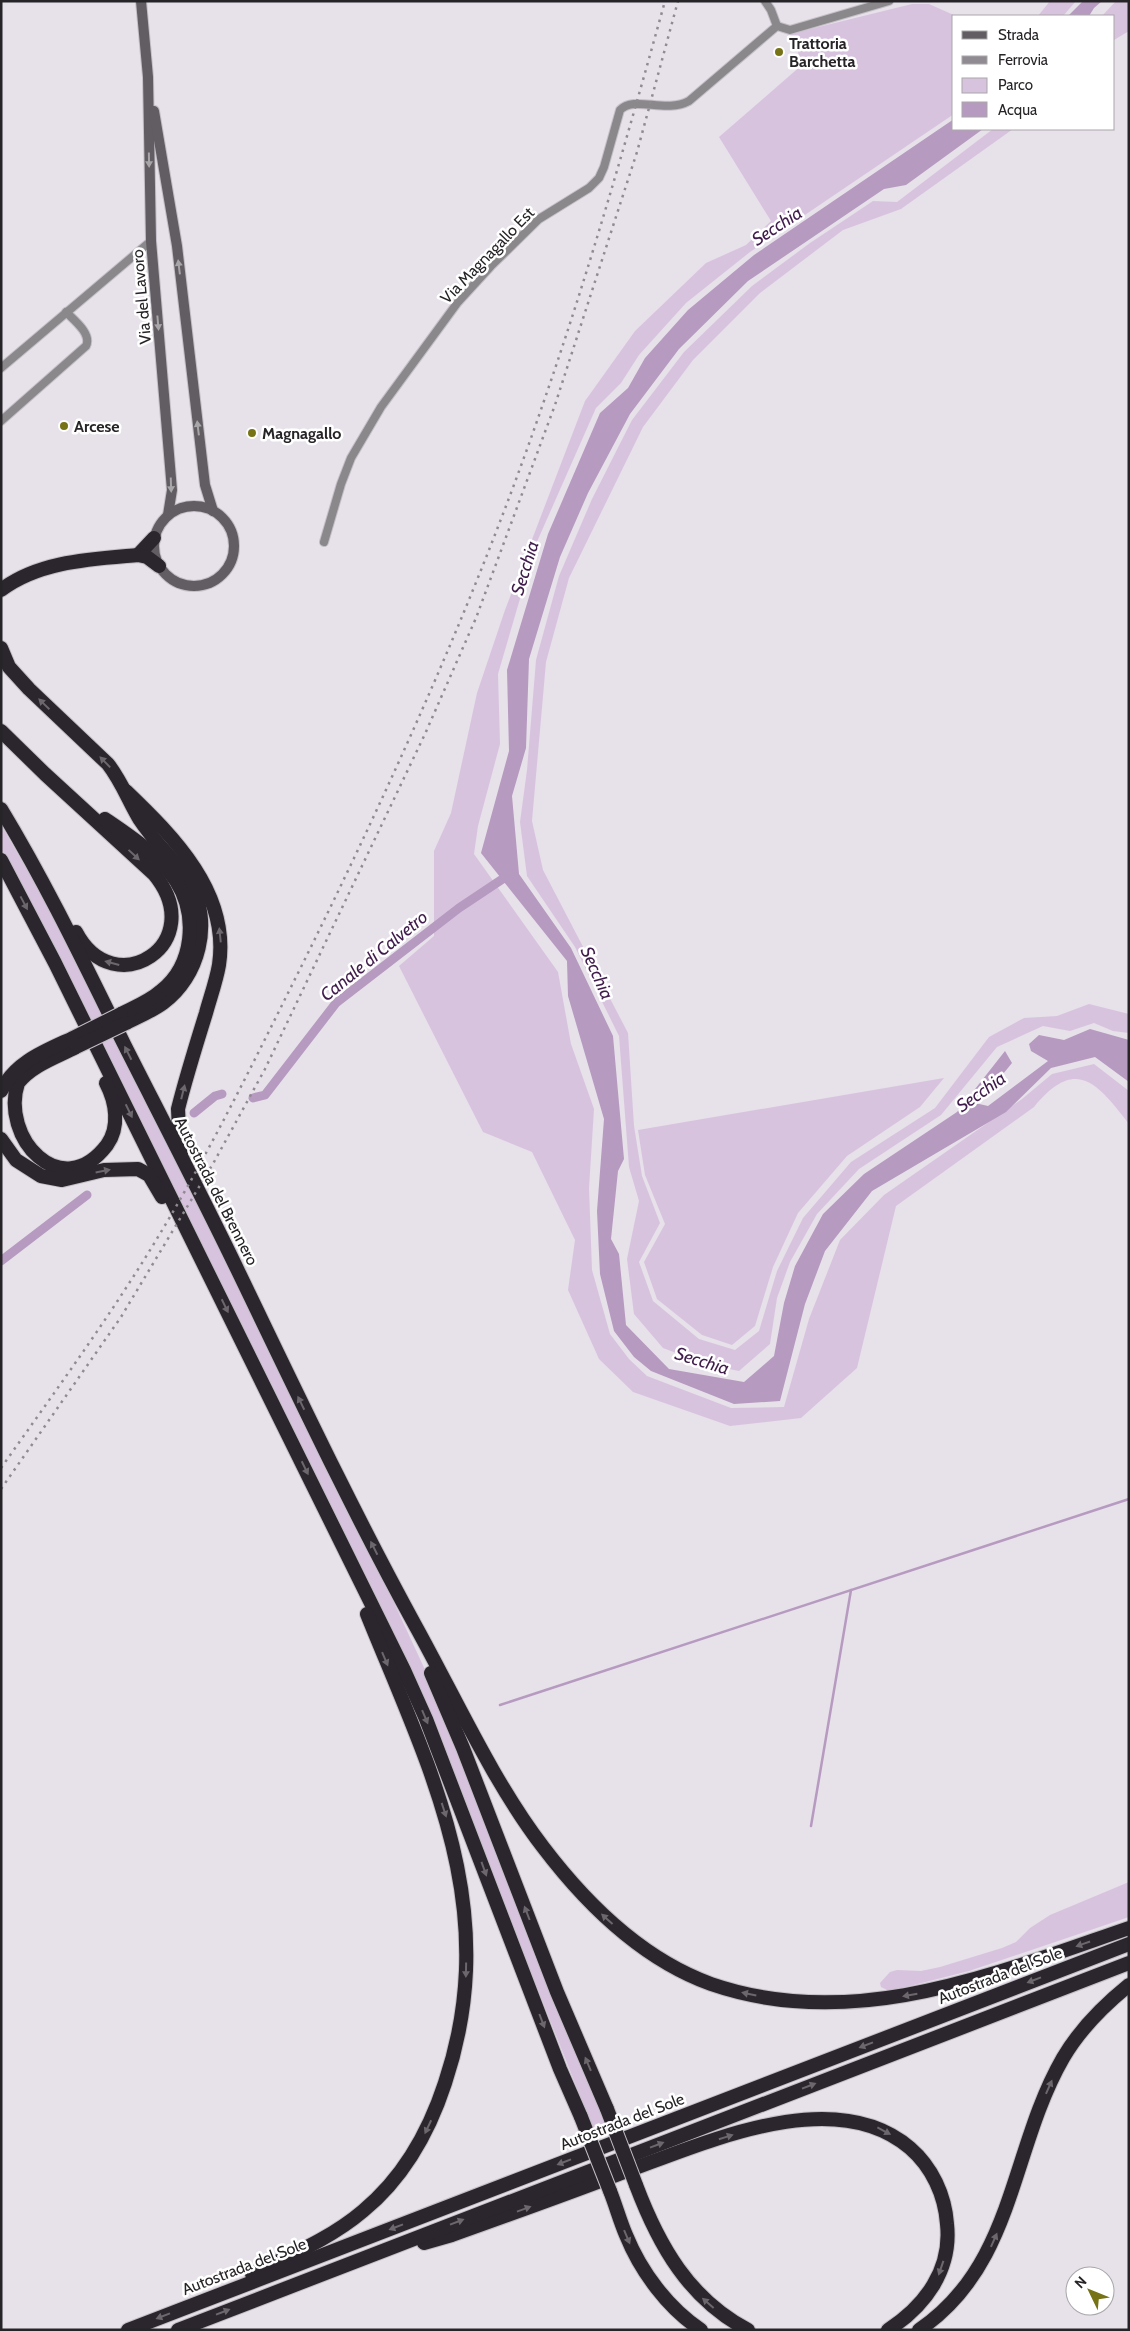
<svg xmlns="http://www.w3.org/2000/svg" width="1130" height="2331" font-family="Cabin,sans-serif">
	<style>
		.green { fill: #d8c3df }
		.water { fill: #b69ac0 }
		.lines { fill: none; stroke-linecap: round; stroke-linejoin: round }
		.stream { stroke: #b69ac0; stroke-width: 2.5 }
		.canal { stroke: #b69ac0; stroke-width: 9 }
		.minor-casing { stroke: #c4bfc7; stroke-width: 10 }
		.secondary-casing { stroke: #c4bfc7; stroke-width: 12 }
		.motorway-casing { stroke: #c4bfc7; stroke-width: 16 }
		.minor { stroke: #8a888b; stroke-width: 8 }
		.secondary { stroke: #615d62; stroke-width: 10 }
		.motorway { stroke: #2b262d; stroke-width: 14 }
		.rail { stroke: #908b92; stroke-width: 2.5; stroke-dasharray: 2.5 5; stroke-linecap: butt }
		.motorway-bridge-casing { stroke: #c4bfc7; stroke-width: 16; stroke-linecap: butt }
		.motorway-bridge { stroke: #2b262d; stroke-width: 14 }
		.oneway { fill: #a8a6a9 }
		.oneway2 { fill: #6b676c }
		.poi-dot { fill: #767317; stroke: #fff; stroke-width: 2 }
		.labels { text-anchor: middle; stroke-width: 5; stroke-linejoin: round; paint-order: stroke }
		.poi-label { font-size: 16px; font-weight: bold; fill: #272428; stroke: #fff; text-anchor: start }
		.street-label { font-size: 16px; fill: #272428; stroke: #fff }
		.water-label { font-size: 18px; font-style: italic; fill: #401c4c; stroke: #fff }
	</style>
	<rect width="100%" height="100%" fill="#e7e1ea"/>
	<g class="green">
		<polygon points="1050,1 1076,1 1063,16 1038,16"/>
		<polygon points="1116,1 1129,1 1129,31 1114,40 1114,16 1102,16"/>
		<path d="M912,4H929L956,16H954V114L750,252L686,303L639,355L621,383L596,408L536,544L498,674L500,744L478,826L474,854L558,972L571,1044L594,1109L589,1188L592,1270L610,1334L629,1359L647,1376L731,1408L784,1407L809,1319L840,1240L884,1195L1022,1099L1052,1074L1094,1064L1129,1091V1124C1097,1083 1076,1056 1034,1107L896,1206L857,1368L801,1418L730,1426L633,1392L599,1359L568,1290L575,1240L532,1152L483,1132L399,966L434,936V851L451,813L477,693L505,610L585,401L635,331L706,263L746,245L771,221L719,137L803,64L790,34Z"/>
		<polygon points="993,129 1013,129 901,209 843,230 760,293 693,360 643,427 569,578 546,662 532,821 543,870 628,1033 634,1126 642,1176 660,1223 639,1262 653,1301 699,1339 735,1350 759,1331 777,1271 803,1218 851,1162 935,1108 989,1037 1024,1018 1057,1016 1089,1004 1129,1014 1129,1033 1113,1031 1094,1023 1070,1031 1043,1026 997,1047 941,1115 859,1169 817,1214 790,1262 777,1298 770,1344 739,1371 705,1364 663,1348 634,1314 627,1259 639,1201 629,1167 619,1036 575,947 527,876 520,822 527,770 536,660 559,576 592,499 632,420 684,352 752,286 810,243 873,201 897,202"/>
		<polygon points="1,825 40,892 120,1047 383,1579 445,1713 607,2126 594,2131 431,1720 1,855"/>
		<polygon points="944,1078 920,1107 847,1156 798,1213 773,1267 755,1326 732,1345 702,1335 657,1299 644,1262 665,1224 645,1175 638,1130"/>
		<polygon points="1129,1882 1129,1917 969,1971 898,1989 889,1991 881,1987 880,1983 890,1972 897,1970 921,1971 940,1967 1002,1948 1016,1942 1030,1928 1050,1915"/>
	</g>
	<g class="water">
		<polygon points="1083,1 1102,1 1094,8 1089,16 1068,16"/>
		<polygon points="954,119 954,129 983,129 906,185 884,189 748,281 679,349 630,414 588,493 560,557 529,659 526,748 512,796 519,874 571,948 613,1036 624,1159 618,1171 611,1239 619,1254 626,1325 669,1369 744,1382 774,1356 784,1303 795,1266 823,1214 864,1174 957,1112 1005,1051 1012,1063 994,1085 984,1089 975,1103 988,1106 1048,1061 1031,1051 1029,1044 1039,1035 1064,1040 1090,1029 1129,1040 1129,1082 1095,1057 1051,1068 1006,1112 872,1191 825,1251 805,1304 780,1401 734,1404 651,1371 634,1357 614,1331 600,1274 597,1211 604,1119 568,996 567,961 481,853 509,751 507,670 548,534 600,413 628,388 645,358 688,310 754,255"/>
	</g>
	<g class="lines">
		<g class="stream">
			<polyline points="500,1705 1129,1499"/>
			<polyline points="811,1826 851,1590"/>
		</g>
		<g class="canal">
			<polyline points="253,1098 265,1095 336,1003 459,908 510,874"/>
			<polyline points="194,1113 215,1096 222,1094"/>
			<polyline points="1,1261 87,1195"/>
		</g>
		<g class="minor-casing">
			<g id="minor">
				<polyline points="765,1 771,10 777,26"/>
				<polyline points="1,368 151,241"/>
				<path d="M1,421L86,346C92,334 74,320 66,312"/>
				<path d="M324,542L341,484L351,458L381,407L458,302L491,266L539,219L589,188L599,178L604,167L620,110C635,95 665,114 689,101L777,26L790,30L889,1"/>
			</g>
		</g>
		<g class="secondary-casing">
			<g id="secondary">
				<polyline points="141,1 148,77 151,241 172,490 168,515"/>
				<polyline points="154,111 177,246 205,485 213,511"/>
				<circle cx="194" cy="546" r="40"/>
			</g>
		</g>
		<g class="motorway-casing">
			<g id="motorway">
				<polyline points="138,555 154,538"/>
				<path d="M1,590C39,561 92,559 138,555L147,557L159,566"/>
				<path d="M1,648L9,667L29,689L108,764C122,782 129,802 140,820C155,843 176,861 190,883C213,922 199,977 163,1003C152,1011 138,1017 126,1023"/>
				<path d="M1,731L45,774L154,874C211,943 114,1005 76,932"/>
				<path d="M126,791C174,837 230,893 219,965C216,982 210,998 206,1013C196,1045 186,1077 178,1109L179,1129L184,1148"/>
				<path d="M1,809C47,885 85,965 124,1044C163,1121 202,1196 239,1273C296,1391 352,1510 415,1625C455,1697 493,1782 543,1847C587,1905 642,1959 711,1984C853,2033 995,1974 1129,1928"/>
				<path d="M105,819C130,836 159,855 176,881C198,915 194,965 161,991C150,1001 135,1007 121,1014"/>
				<polyline points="1,860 55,963 404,1670 426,1719 560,2069 581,2117"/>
				<path d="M76,1047C57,1057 32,1065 18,1083C0,1137 61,1205 107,1145C120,1127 116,1102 106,1083"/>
				<path d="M1,1091C15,1062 45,1051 73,1038"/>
				<polyline points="1,1139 16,1160 41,1176 62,1180 104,1170 138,1169 149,1175 162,1197"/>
				<polyline points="431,1673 463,1748 557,1992 607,2109"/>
				<path d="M636,2185C659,2246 689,2299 748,2330"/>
				<path d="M610,2191C616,2206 620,2221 626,2235C641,2272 668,2308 701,2330"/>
				<path d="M424,2243L452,2235C508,2215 564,2195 619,2174C701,2145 833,2082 910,2148C932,2167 945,2195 947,2224C952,2270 925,2306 888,2330"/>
				<path d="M252,2274C290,2255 330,2239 363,2211C403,2178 429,2132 445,2083C503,1909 431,1772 367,1614"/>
				<polyline points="128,2330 1129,1944"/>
				<polyline points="178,2330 1129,1963"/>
				<path d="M919,2330C1015,2265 1010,2150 1063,2058C1080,2029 1103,2006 1129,1985"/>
			</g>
		</g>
		<use href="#minor" class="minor"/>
		<use href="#secondary" class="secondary"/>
		<use href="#motorway" class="motorway"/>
		<g class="rail">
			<path d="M1,1468C56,1390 112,1314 161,1232C214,1144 259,1051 305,959C395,777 479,591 545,398C590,268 628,135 665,1"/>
			<polyline points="1,1489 121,1317 214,1162 265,1069 425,734 476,618 555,405 637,152 678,1"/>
		</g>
		<g class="motorway-bridge-casing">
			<g id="motorway-bridge">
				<polyline points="73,1038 121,1014"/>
				<polyline points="76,1047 126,1023"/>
				<polyline points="607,2109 636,2185"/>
				<polyline points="581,2117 610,2191"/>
			</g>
		</g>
		<use href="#motorway-bridge" class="motorway-bridge"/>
	</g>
	<defs><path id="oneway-solid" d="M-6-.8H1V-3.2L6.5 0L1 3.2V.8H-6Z" transform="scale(1.25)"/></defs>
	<g class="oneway">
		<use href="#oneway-solid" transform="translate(149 160) rotate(89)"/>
		<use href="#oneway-solid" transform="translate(179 267) rotate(-97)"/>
		<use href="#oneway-solid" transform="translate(158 323) rotate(85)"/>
		<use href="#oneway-solid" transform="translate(198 428) rotate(-97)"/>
		<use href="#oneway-solid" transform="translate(171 485) rotate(88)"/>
	</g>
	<g class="oneway2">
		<use href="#oneway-solid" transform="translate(44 704) rotate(-136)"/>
		<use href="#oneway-solid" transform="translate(105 762) rotate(-134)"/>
		<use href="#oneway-solid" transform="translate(134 855) rotate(43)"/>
		<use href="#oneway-solid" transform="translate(24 903) rotate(62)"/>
		<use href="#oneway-solid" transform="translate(220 935) rotate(-96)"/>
		<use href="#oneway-solid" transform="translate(112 963) rotate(-165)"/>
		<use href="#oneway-solid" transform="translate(128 1053) rotate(-117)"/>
		<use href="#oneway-solid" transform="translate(183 1092) rotate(-76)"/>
		<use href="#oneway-solid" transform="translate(129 1111) rotate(64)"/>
		<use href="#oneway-solid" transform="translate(103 1171) rotate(-11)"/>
		<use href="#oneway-solid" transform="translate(225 1306) rotate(64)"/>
		<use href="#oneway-solid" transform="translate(301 1403) rotate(-116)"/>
		<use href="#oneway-solid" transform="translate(305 1468) rotate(64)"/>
		<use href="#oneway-solid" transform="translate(374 1548) rotate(-117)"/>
		<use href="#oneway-solid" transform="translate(385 1659) rotate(67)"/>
		<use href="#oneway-solid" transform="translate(425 1717) rotate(67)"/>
		<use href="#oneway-solid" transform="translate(444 1810) rotate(72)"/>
		<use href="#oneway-solid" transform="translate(484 1869) rotate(70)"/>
		<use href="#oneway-solid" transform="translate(527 1913) rotate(-111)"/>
		<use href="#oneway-solid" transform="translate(607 1919) rotate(-138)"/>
		<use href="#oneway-solid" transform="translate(1083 1944) rotate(161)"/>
		<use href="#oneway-solid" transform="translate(466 1970) rotate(91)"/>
		<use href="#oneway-solid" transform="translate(1034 1980) rotate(159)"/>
		<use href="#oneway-solid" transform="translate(749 1994) rotate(-168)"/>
		<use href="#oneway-solid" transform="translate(910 1995) rotate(170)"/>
		<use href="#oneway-solid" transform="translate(542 2021) rotate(69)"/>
		<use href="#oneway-solid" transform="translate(866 2045) rotate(159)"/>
		<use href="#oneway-solid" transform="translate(588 2064) rotate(-113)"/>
		<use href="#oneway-solid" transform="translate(809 2086) rotate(-21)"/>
		<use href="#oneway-solid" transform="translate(1049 2087) rotate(-66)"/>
		<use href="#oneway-solid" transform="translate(428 2127) rotate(115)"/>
		<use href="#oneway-solid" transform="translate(884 2131) rotate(28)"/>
		<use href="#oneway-solid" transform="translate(726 2137) rotate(-18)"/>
		<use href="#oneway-solid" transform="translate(657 2145) rotate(-21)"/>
		<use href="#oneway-solid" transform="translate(564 2162) rotate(159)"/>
		<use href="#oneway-solid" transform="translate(524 2209) rotate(-20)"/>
		<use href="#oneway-solid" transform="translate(457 2222) rotate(-21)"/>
		<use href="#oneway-solid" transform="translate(396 2227) rotate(159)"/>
		<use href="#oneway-solid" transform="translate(627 2237) rotate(67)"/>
		<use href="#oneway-solid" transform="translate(994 2240) rotate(-66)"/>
		<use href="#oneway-solid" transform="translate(941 2268) rotate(109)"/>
		<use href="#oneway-solid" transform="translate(708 2303) rotate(-139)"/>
		<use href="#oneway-solid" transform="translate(223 2312) rotate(-21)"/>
		<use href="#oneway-solid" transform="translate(163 2316) rotate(159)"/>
	</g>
	<g class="poi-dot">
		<circle cx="779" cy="52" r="5"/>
		<circle cx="64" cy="426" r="5"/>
		<circle cx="252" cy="433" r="5"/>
	</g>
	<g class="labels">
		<g class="poi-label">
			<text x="789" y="49">Trattoria<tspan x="789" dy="18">Barchetta</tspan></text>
			<text x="74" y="432">Arcese</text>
			<text x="262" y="439">Magnagallo</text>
		</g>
		<g class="street-label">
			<text transform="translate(487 255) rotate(-46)" y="6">Via Magnagallo Est</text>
			<text transform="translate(141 297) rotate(-95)" y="6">Via del Lavoro</text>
			<text transform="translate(217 1191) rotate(63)" y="6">Autostrada del Brennero</text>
			<text transform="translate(1000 1975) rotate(-21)" y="6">Autostrada del Sole</text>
			<text transform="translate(622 2121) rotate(-21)" y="6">Autostrada del Sole</text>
			<text transform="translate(244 2266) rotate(-21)" y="6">Autostrada del Sole</text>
		</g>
		<g class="water-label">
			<text transform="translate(777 226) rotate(-33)" y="6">Secchia</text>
			<text transform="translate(525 568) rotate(-73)" y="6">Secchia</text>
			<text transform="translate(374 956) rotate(-39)" y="6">Canale di Calvetro</text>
			<text transform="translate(597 973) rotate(66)" y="6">Secchia</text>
			<text transform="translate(981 1092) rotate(-35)" y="6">Secchia</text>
			<text transform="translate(702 1361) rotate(17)" y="6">Secchia</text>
		</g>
	</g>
	<rect width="1130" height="2331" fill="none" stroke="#272428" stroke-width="5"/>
	<rect x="952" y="15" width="162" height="115" fill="#ffffff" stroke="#a9a7a9"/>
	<rect x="962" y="31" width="25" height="8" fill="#615d62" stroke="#a9a7a9"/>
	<text x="998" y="40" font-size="15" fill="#272428">Strada</text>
	<rect x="962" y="56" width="25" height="8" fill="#908b92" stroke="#a9a7a9"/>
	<text x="998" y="65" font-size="15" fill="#272428">Ferrovia</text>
	<rect x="962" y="78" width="25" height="15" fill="#d8c3df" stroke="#a9a7a9"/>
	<text x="998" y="90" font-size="15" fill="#272428">Parco</text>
	<rect x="962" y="102" width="25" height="15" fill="#b69ac0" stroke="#a9a7a9"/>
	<text x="998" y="115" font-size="15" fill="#272428">Acqua</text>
	<g transform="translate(1090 2291) rotate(313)"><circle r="24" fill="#ffffff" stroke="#a9a7a9"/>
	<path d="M0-4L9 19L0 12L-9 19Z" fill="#767317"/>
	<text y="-8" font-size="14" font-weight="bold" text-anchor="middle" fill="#272428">N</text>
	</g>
</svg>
